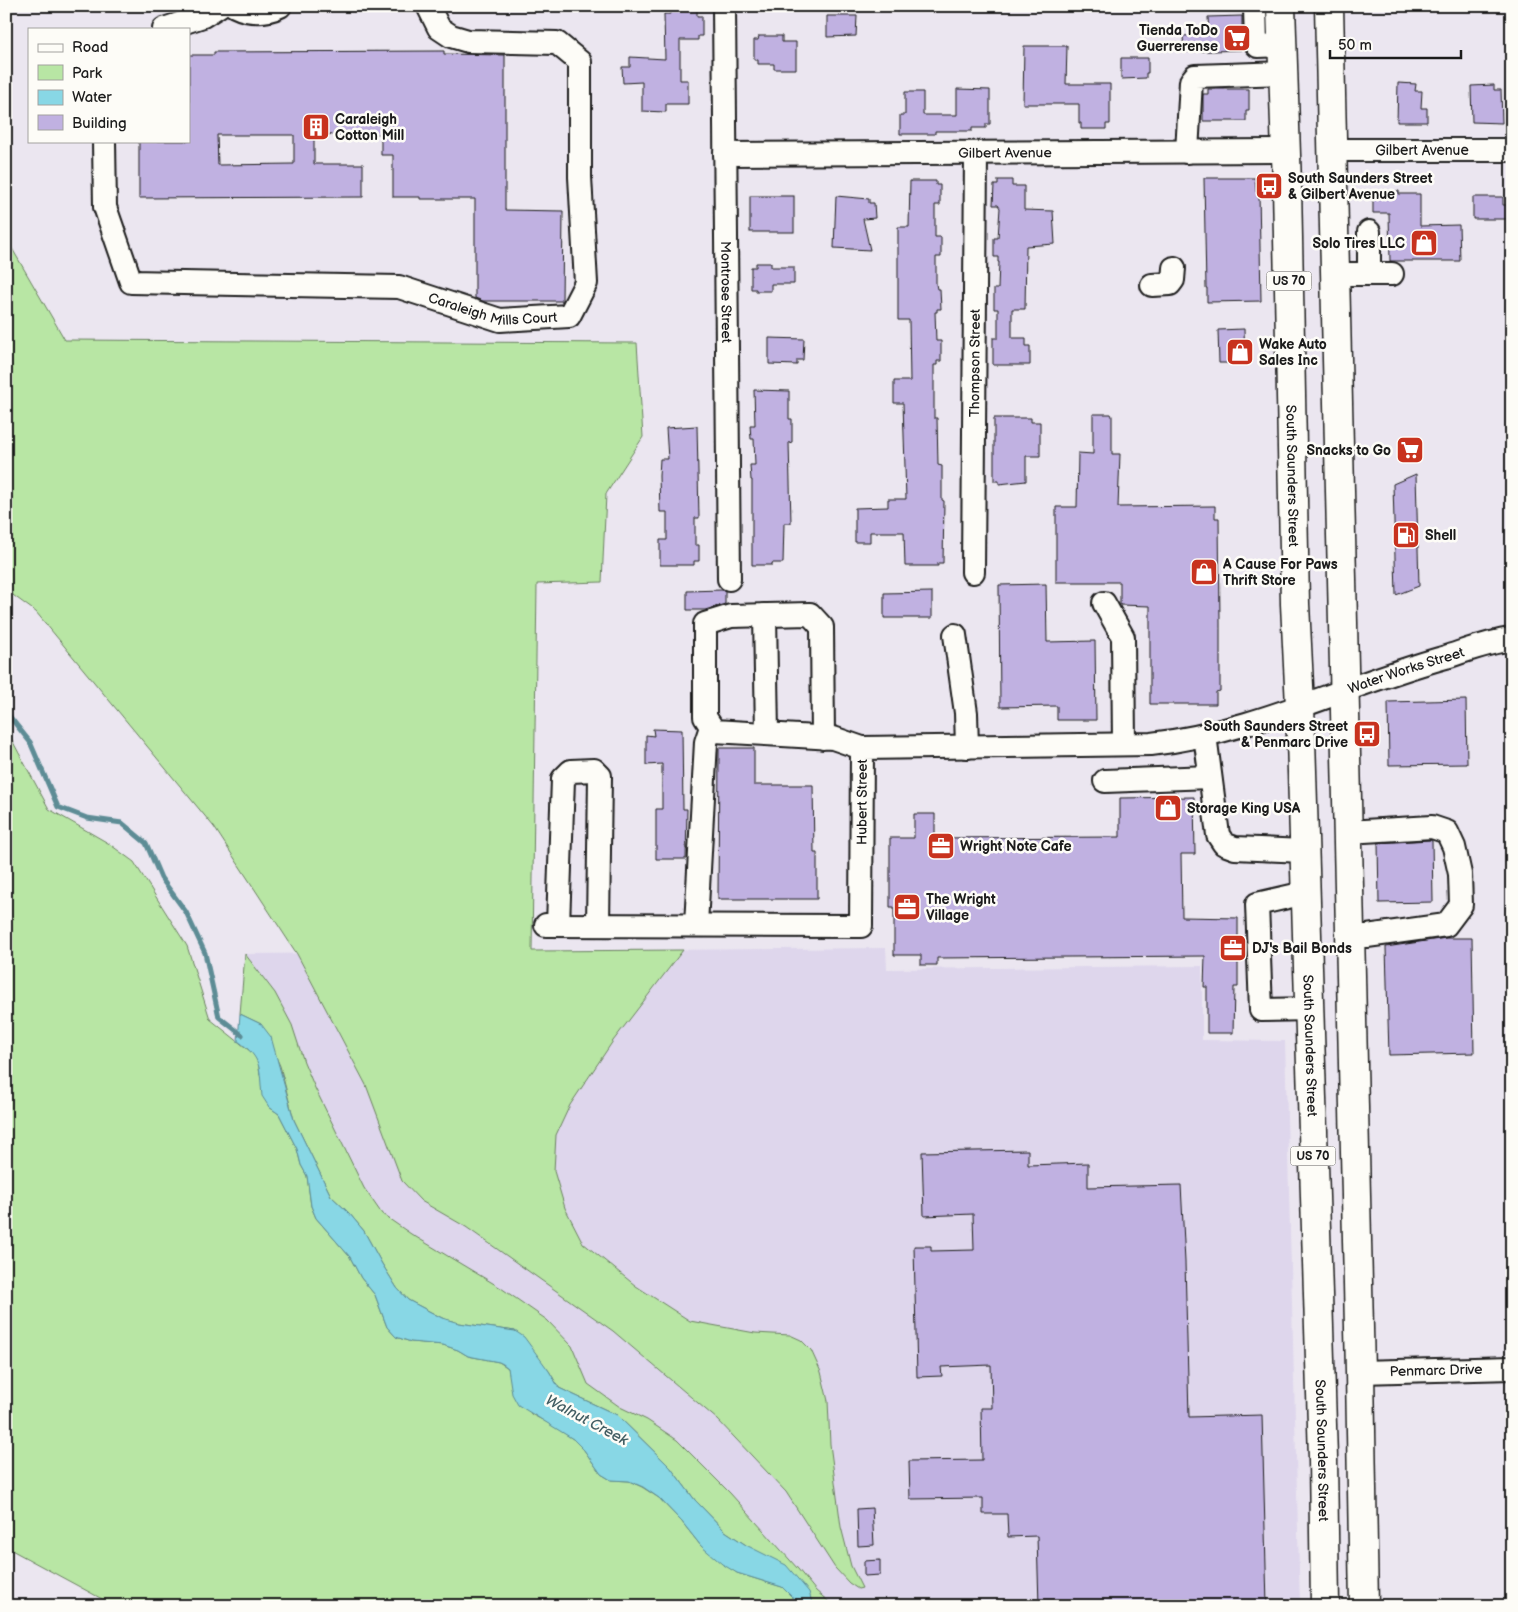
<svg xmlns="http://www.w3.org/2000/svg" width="1518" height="1612" font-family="'Balsamiq Sans',sans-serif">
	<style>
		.built { fill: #ded6ec }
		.green { fill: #b8e6a4; stroke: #6a8160 }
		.water { fill: #88d7e5; stroke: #5d8c95 }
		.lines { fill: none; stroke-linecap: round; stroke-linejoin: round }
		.stream { stroke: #5d8c95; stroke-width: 5 }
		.building { fill: #c0b1e1; stroke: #1c1c1c; fill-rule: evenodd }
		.minor-casing { stroke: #1c1c1c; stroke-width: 26 }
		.major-casing { stroke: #1c1c1c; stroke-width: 31 }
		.minor { stroke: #fdfcf7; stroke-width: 22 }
		.major { stroke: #fdfcf7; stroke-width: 28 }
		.labels { text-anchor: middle; stroke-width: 5; stroke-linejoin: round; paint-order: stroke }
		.shield { fill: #fdfcf7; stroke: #605f5e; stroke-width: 1 }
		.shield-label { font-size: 12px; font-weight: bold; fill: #1c1c1c }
		.poi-label { font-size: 14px; font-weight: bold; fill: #1c1c1c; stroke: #fdfcf7; text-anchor: start }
		.street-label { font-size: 14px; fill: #1c1c1c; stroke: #fdfcf7 }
		.water-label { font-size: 15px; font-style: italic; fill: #425d62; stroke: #fdfcf7 }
	</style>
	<rect width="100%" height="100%" fill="#ebe6f0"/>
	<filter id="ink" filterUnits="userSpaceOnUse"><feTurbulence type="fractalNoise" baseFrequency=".02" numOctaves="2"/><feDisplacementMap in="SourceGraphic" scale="10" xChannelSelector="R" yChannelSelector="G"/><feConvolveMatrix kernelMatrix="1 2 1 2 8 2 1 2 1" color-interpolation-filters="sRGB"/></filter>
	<g filter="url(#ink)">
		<polygon class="built" points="886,948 887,969 1202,966 1202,1040 1285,1041 1300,1606 258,1606 189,1564 245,954"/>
		<g class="green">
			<polygon points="6,238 65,340 637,343 643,437 606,494 602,582 537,584 532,951 683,950 613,1041 570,1105 556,1135 554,1171 565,1208 583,1243 636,1286 690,1321 755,1333 790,1335 801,1340 811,1350 821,1372 828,1401 830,1444 841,1527 851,1566 862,1588 858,1589 849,1583 835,1568 786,1492 718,1420 613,1331 466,1227 421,1201 402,1181 366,1085 297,954 214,827 36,612 6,590"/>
			<polygon points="6,729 49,809 108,843 134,862 187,946 210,1019 255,1055 258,1062 260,1075 269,1107 279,1114 297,1149 301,1165 307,1176 311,1206 316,1218 350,1257 361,1278 375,1295 387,1327 396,1337 411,1342 443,1345 458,1350 468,1356 499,1362 508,1368 531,1414 552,1425 573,1439 584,1450 601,1474 611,1480 629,1481 642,1487 659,1498 682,1522 701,1546 737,1573 782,1587 792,1597 794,1606 115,1606 6,1547"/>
			<polygon points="245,954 275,993 292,1025 304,1062 315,1088 364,1188 382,1214 411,1234 501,1288 547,1320 572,1346 588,1384 620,1407 647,1420 677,1440 730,1493 798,1569 816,1591 834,1606 813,1606 746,1545 725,1531 695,1500 670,1467 617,1415 559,1388 549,1371 515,1331 459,1323 442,1318 408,1300 397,1288 382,1264 364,1231 349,1213 331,1196 294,1120 280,1066 261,1024 240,1014"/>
		</g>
		<path class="water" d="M240,1014L261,1024L271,1037L294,1120L331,1196L349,1213L364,1231L382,1264L397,1288L408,1300L442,1318L459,1323L515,1331L524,1337L549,1371L559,1388L617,1415L670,1467L695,1500L725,1531L746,1545L786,1565L809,1592L813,1606H794L792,1597L782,1587L737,1573L722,1564L701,1546L682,1522L659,1498L643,1487L629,1481L611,1480L601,1474L584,1450L573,1439L518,1405L512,1394L508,1368L503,1364L499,1362L468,1356L458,1350L443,1345L411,1342L396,1337L387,1327L375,1295L361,1278L350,1257L316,1218L311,1206L307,1176L301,1165L297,1149L279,1114L269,1107L262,1096C259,1068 263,1059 238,1041Z"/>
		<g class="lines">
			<polyline class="stream" points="6,712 30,742 58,807 87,818 122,823 146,843 161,878 186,912 205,953 219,1017 242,1035"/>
		</g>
		<g class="building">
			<polygon points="670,6 697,6 697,16 702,16 702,36 698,36 698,40 680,40 680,80 688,80 688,104 666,104 666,112 642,111 642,82 623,83 622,67 630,67 630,57 665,59 664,14 670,14"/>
			<polygon points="827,16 857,16 856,36 827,37"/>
			<polygon points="1242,16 1242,50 1184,52 1183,36 1209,35 1208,17"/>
			<polygon points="759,36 782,36 782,42 796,42 796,69 774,69 774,64 758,64 758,60 754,60 754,40 758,40"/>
			<polygon points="1024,46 1067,46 1066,84 1110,84 1110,124 1106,124 1106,129 1081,129 1081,123 1079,123 1079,104 1023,104"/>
			<path d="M444,51V54L505,55V210L563,211L562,301H483L475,298V199H420V197H393V155H381V134L314,135V164H363V197L139,198V141H189V55H214V52ZM217,135H294V164L218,165Z"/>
			<polygon points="1121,58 1148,58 1148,73 1146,73 1146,78 1121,79"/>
			<polygon points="1398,83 1416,84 1415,91 1422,91 1421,108 1427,108 1427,122 1397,122"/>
			<polygon points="1494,85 1494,90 1501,90 1502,123 1472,122 1471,86"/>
			<polygon points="957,89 990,90 990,124 986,124 986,128 972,128 972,131 935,131 935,134 900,134 900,115 905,115 905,92 923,92 923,115 957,115"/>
			<polygon points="1208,89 1249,89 1249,110 1246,110 1246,121 1203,121 1203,94 1208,94"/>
			<polygon points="1204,178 1255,178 1256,192 1259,193 1261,301 1207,302 1207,288 1206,288"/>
			<polygon points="998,180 1012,180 1012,186 1024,186 1024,210 1053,211 1055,244 1026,246 1025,309 1012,309 1012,338 1026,338 1026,346 1030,346 1030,365 993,365 993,338 998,338 998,309 994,309 994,289 998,289 999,262 998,262 998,257 994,257 994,238 998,238 1000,208 998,205 993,205 994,185 998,185"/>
			<polygon points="910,181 936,181 936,185 940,185 940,205 935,205 935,237 941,237 941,257 936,257 936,284 937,289 940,289 941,309 937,309 937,312 935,312 936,341 941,341 941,361 937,361 937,365 934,365 934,418 937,418 938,465 942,466 942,500 944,501 943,563 938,563 938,566 905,566 904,532 870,532 870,542 855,542 855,508 888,507 888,499 906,499 903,403 894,403 894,381 910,381 909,320 898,320 898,227 909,227"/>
			<polygon points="1399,191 1399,194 1420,194 1420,226 1459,225 1460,261 1390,261 1389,213 1373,213 1373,192"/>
			<rect x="750" y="196" width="44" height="36"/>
			<polygon points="836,196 869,199 869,203 874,203 875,218 863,219 870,250 834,248"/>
			<polygon points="1473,197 1503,197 1503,205 1512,205 1512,219 1473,219"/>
			<polygon points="756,263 771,263 771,267 794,267 794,284 771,284 771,291 756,291 756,289 751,289 751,267 756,267"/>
			<polygon points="1244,329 1245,363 1219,363 1218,330"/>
			<polygon points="769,338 804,339 803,360 797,360 797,365 769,364"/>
			<polygon points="754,390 789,391 789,419 792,419 792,442 789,443 791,523 784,523 783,563 772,563 772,565 752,565 752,480 751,480 750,465 755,465 754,439 751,439 750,425 755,425"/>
			<polygon points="1093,414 1111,414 1112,416 1112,454 1120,454 1118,507 1215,506 1215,518 1219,518 1220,623 1220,691 1216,692 1216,704 1150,704 1150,606 1120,605 1120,582 1056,582 1056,507 1077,507 1078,453 1093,454"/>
			<polygon points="994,418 1031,418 1031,422 1040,422 1040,456 1026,456 1026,481 999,484 999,481 994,481"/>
			<polygon points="697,426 699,518 695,518 695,545 699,545 699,561 694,561 694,565 660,565 660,540 667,540 667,512 660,512 659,476 660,459 668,459 666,428"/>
			<polygon points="1416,474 1419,586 1396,595 1393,484"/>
			<polygon points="1046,584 1047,642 1095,641 1096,720 1057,720 1057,706 1000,707 999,585"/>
			<polygon points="722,590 725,591 725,604 705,610 687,610 687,591"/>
			<polygon points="932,592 932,618 884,618 884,593"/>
			<polygon points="1466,700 1467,764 1389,765 1388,702"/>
			<polygon points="653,729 682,730 683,809 687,809 686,859 656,859 656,809 662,809 662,764 646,765 646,735 654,736"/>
			<polygon points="719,748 754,748 754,785 813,785 814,853 817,853 817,899 718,899"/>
			<polygon points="1194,797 1195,854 1181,854 1182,917 1238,918 1238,987 1234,987 1233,1033 1207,1033 1207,987 1204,987 1205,956 937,958 937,965 921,965 921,955 894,955 894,907 890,907 890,838 914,838 914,814 935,814 935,838 1120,837 1120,798"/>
			<polygon points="1430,840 1432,841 1433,902 1379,903 1378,843"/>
			<polygon points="1446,938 1472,938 1474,1053 1389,1055 1386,947"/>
			<polygon points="1028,1150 1028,1165 1088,1163 1088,1187 1181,1185 1185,1262 1189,1417 1262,1415 1267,1606 1039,1606 1037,1536 1008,1537 1007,1514 983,1514 983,1498 910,1499 909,1461 982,1460 981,1408 992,1408 991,1365 941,1367 942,1376 917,1377 914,1246 931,1246 931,1251 974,1250 973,1214 924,1216 922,1152"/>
			<polygon points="872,1508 874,1545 858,1546 857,1509"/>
			<polygon points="880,1560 880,1575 864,1576 864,1561"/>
		</g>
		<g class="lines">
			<g class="minor-casing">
				<g id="minor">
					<path d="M235,6C249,13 266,13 280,6"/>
					<path id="s1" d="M724,6L729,579"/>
					<polyline points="1255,8 1256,44 1258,46 1282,45"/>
					<polyline points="164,29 203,16 219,6"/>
					<path id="s2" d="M104,141L105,207L131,282L399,287L500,320L569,316L586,283L580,177V62L557,43L468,41L451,36L439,28L428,6"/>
					<path id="s3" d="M1332,150H1512"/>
					<polyline points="1187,152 1191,81 1195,76 1282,73"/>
					<path id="s4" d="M725,154L1286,151"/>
					<polyline points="1369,232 1369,274"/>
					<polyline points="1334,274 1392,274"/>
					<polyline points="1152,285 1170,284 1173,280 1174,268"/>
					<path id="s5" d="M973,572L976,153"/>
					<polyline points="1104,603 1123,637 1124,744"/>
					<polyline points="765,615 767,734"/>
					<polyline points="955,635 966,713 967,747"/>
					<polyline points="1205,735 1218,835 1224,844 1235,848 1304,851"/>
					<polyline points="823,738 822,627 810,614 731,616 705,624 705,717 714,731 833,738 862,748"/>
					<polyline points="1105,781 1210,777"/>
					<polyline points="1347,832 1432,827 1447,832 1454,847 1460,874 1461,905 1446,925 1367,936 1350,936"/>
					<polyline points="1305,893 1257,904 1261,1010 1309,1009"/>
					<path id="s6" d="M546,925L861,926L862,748L1151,744C1254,733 1347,684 1446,657C1468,650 1488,642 1512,639"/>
					<polyline points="558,925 563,779 571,771 594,770 600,776 598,925"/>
					<polyline points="696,925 706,742 711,727"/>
					<path id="s7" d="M1360,1372L1512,1368"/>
				</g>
			</g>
			<g class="major-casing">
				<g id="major">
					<path id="s8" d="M1281,6L1287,185L1295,604L1300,706L1323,1458L1325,1606"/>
					<polyline points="1329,6 1360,1372 1364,1606"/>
				</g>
			</g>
			<use href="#minor" class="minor"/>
			<use href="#major" class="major"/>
		</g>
	</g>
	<defs>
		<g id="supermarket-square" transform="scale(1.4375)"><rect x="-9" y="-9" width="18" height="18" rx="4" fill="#c8321e" stroke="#fdfcf7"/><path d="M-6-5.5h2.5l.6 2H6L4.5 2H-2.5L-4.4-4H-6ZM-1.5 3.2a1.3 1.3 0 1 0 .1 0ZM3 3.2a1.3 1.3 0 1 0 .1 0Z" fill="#fff"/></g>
		<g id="building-square" transform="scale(1.4375)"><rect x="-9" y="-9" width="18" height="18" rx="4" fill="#c8321e" stroke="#fdfcf7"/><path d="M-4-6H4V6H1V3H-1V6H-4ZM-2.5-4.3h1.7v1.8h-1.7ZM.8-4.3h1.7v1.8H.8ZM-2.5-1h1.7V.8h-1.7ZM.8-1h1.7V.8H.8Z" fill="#fff"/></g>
		<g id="bus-square" transform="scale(1.4375)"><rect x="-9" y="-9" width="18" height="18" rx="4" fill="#c8321e" stroke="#fdfcf7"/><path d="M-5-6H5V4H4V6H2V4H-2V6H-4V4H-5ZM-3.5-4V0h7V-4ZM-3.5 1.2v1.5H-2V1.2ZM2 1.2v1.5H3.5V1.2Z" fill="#fff"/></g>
		<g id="shop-square" transform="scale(1.4375)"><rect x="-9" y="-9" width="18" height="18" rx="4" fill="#c8321e" stroke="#fdfcf7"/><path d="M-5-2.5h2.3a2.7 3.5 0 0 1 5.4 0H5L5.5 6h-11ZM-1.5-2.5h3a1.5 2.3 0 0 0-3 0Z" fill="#fff"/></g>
		<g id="fuel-square" transform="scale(1.4375)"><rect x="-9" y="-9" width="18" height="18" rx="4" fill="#c8321e" stroke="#fdfcf7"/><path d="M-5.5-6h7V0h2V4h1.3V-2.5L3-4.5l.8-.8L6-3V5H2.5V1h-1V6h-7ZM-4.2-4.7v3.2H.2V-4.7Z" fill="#fff"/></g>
		<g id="office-square" transform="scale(1.4375)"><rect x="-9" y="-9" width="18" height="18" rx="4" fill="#c8321e" stroke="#fdfcf7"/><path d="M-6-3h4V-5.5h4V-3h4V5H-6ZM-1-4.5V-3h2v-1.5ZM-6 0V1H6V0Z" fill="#fff"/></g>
	</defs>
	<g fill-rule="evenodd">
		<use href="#supermarket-square" x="1237" y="38"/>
		<use href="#building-square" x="316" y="127"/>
		<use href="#bus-square" x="1269" y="186"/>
		<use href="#shop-square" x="1424" y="243"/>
		<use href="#shop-square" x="1240" y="352"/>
		<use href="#supermarket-square" x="1410" y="450"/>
		<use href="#fuel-square" x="1406" y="535"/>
		<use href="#shop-square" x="1204" y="572"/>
		<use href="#bus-square" x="1367" y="734"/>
		<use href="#shop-square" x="1168" y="808"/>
		<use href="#office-square" x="941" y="846"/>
		<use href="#office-square" x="907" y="907"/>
		<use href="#office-square" x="1233" y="948"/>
	</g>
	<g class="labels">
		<g class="shield">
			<rect x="1266.5" y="271.5" width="45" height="19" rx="4"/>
			<rect x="1290.5" y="1146.5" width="45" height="19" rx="4"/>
		</g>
		<g class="shield-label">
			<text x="1289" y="285">US 70</text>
			<text x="1313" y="1160">US 70</text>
		</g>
		<g class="poi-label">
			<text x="1218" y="35" text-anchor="end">Tienda ToDo<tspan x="1218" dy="16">Guerrerense</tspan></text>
			<text x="335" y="124">Caraleigh<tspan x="335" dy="16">Cotton Mill</tspan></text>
			<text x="1288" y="183">South Saunders Street<tspan x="1288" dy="16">&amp; Gilbert Avenue</tspan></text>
			<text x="1405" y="248" text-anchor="end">Solo Tires LLC</text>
			<text x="1259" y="349">Wake Auto<tspan x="1259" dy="16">Sales Inc</tspan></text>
			<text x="1391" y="455" text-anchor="end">Snacks to Go</text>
			<text x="1425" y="540">Shell</text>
			<text x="1223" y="569">A Cause For Paws<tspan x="1223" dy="16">Thrift Store</tspan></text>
			<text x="1348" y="731" text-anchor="end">South Saunders Street<tspan x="1348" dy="16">&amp; Penmarc Drive</tspan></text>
			<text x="1187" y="813">Storage King USA</text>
			<text x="960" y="851">Wright Note Cafe</text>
			<text x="926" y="904">The Wright<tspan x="926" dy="16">Village</tspan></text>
			<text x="1252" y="953">DJ's Bail Bonds</text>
		</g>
		<g class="street-label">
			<text dy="5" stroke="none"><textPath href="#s3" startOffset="90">Gilbert Avenue</textPath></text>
			<text dy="5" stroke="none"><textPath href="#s4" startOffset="280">Gilbert Avenue</textPath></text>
			<text dy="5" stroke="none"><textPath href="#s1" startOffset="286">Montrose Street</textPath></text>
			<text dy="5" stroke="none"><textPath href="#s2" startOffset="511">Caraleigh Mills Court</textPath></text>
			<text dy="5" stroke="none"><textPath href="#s5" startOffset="209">Thompson Street</textPath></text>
			<text dy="5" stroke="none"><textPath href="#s8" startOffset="470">South Saunders Street</textPath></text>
			<text dy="5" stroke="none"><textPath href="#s6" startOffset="1048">Water Works Street</textPath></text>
			<text dy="5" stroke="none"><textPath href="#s6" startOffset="439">Hubert Street</textPath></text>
			<text dy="5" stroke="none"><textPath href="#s8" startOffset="1040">South Saunders Street</textPath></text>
			<text dy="5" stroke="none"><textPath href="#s7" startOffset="76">Penmarc Drive</textPath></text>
			<text dy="5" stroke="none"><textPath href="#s8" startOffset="1445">South Saunders Street</textPath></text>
		</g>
		<g class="water-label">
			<text transform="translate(587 1420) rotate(28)" y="5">Walnut Creek</text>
		</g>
	</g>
	<rect width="1518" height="1612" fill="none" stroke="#fdfcf7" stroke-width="25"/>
	<rect x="12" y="12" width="1493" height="1587" fill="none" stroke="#1c1c1c" stroke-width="2" filter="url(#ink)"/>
	<rect x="28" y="28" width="162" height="115" fill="#fdfcf7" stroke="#a3a29f"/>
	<rect x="38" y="44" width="25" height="8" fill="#fdfcf7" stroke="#a3a29f"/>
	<text x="72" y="52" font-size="15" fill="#1c1c1c">Road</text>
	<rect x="38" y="65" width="25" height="15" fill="#b8e6a4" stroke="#a3a29f"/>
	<text x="72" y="78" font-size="15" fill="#1c1c1c">Park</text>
	<rect x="38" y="90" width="25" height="15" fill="#88d7e5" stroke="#a3a29f"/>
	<text x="72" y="102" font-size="15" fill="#1c1c1c">Water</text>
	<rect x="38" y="115" width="25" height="15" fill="#c0b1e1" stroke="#a3a29f"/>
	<text x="72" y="128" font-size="15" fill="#1c1c1c">Building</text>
	<path d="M1330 50v8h131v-8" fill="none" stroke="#1c1c1c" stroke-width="2.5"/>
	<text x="1338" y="50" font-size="15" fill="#1c1c1c" stroke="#fdfcf7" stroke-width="4" paint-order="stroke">50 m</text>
</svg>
